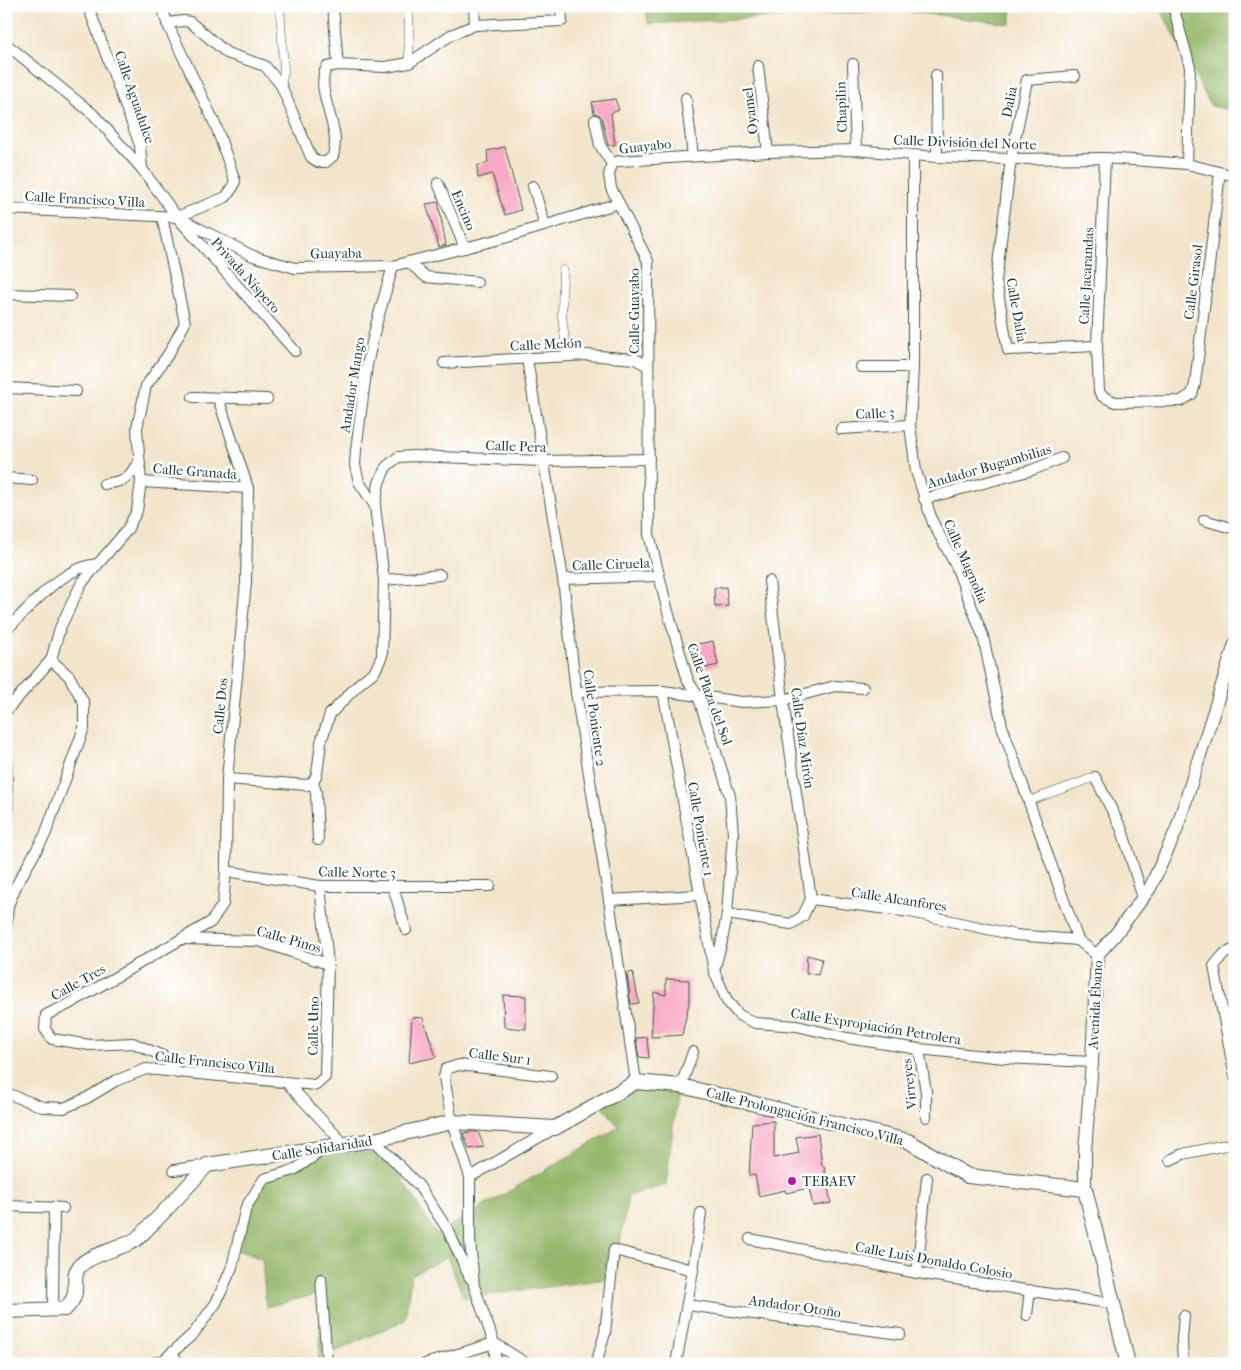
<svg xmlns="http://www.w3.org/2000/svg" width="1241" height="1370" font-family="'IM FELL French Canon',serif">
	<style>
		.forest { fill: #96b76b; stroke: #5a7a50 }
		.building { fill: #f8a8c4 }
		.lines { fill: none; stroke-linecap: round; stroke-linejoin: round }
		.pedestrian-casing { stroke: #3f564b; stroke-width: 9 }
		.minor-casing { stroke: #3f564b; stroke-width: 12 }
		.tertiary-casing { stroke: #3f564b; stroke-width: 14 }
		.secondary-casing { stroke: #3f564b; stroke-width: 16 }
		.pedestrian { stroke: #fff; stroke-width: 8 }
		.minor { stroke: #fff; stroke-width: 10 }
		.tertiary { stroke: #fff; stroke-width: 12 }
		.secondary { stroke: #fff; stroke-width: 14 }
		.poi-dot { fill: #b5179e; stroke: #fff; stroke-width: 2 }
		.labels { text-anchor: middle; stroke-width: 5; stroke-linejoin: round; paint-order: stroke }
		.street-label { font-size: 14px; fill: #1f3d34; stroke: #fff }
		.poi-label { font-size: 14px; fill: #1f3d34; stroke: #fff; text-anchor: start }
	</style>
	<rect width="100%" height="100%" fill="#fff"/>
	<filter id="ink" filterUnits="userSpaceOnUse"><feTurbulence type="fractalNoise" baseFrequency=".02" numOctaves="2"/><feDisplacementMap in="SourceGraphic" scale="10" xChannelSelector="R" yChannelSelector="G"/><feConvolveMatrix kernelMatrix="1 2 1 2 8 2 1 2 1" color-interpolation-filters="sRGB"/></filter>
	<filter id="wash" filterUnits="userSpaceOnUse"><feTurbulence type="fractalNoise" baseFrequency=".0096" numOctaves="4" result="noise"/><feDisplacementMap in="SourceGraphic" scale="20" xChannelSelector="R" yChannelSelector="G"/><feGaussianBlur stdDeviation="1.12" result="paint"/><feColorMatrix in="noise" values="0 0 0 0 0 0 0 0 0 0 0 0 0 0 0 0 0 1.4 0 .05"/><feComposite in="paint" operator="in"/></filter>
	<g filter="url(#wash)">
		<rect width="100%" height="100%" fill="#f3e5cb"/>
		<g class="forest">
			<polygon points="646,6 1011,6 1011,24 897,10 648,24"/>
			<polygon points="1159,6 1235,6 1235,111 1211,106"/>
			<polygon points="620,1086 677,1093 666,1185 628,1196 614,1278 464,1298 447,1257 411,1275 405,1320 319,1359 322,1293 266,1307 262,1259 237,1250 261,1183 318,1153 386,1153 436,1234 619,1127 597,1099"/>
		</g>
		<g id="blocks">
			<g class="building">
				<polygon points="615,99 619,110 611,113 615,145 608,145 602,118 600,115 594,113 592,102"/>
				<polygon points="505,147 521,210 505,215 492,174 478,178 477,166 488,162 487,151"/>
				<polygon points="438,202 446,245 439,247 426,204"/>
				<polygon points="726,587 728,606 715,607 714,588"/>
				<polygon points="713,641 718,665 700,669 693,645"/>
				<polygon points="807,955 822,959 818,975 806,973"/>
				<polygon points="633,972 639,1003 631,1004 627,974"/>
				<polygon points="666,979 689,980 689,1003 682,1035 651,1037 654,992 666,995"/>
				<polygon points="503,995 526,996 526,1029 504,1027"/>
				<polygon points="412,1017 423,1018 436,1057 409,1063"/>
				<polygon points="647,1037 649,1058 639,1057 636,1038"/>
				<polygon points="774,1121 774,1158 799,1153 796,1137 818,1134 822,1166 824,1166 831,1203 813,1206 809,1188 786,1193 785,1190 759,1196 755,1175 749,1176 752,1123"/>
				<polygon points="471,1132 478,1132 484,1147 469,1149 463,1133"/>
			</g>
		</g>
	</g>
	<g filter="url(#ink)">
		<use href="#blocks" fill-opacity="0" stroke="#3f564b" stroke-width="1"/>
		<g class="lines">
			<g class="pedestrian-casing">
				<g id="pedestrian">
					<polyline points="280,6 284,71 281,85"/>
					<polyline points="409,63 409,6"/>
					<polyline points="563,270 562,316 567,356"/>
					<polyline points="1029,801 1095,777"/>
				</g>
			</g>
			<g class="minor-casing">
				<g id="minor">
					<polyline points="88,6 140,145 142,169"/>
					<polyline points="162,6 167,23 216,126 235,181 233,187 226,197 177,217"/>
					<polyline points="333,6 338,65"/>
					<polyline points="474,6 475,25"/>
					<polyline points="1173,6 1190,67 1187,164"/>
					<path d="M167,23L184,21L190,22L227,53L265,66L281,85L311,157L318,162H326L333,156C334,151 335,145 335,140C335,121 315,85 327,67L338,65L385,67L409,63L451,35L475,25L562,21L561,6"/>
					<polyline points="6,44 93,114 142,169 177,217 295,351"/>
					<polyline points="853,64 856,150"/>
					<polyline points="758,66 768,152"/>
					<polyline points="936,75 937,157"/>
					<polyline points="1075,76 1027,80 1011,159 996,281 1008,350 1097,346"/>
					<polyline points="686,98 693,156"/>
					<polyline points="595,120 600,145 612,164"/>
					<polyline points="913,155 913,367 910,425 916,471 933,523 956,566 983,636 1002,726 1078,940 1097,955"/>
					<polyline points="1105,158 1097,346 1099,391 1102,396 1115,402 1181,401 1192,394 1195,384 1220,173"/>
					<polyline points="438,183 465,248"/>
					<polyline points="533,186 545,225"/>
					<polyline points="6,209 177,217 253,256 295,268 393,266 408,262 504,238 619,203"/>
					<polyline points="408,262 426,277 477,282"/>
					<polyline points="6,294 70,296"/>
					<polyline points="527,359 563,579 576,692 609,900 636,1082"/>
					<polyline points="444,363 587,355 635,359 648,366"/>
					<polyline points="861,367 913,367"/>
					<polyline points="6,388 76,391"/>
					<polyline points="193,397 267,399"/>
					<polyline points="841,429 910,425"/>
					<polyline points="6,478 32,480"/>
					<polyline points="141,482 248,488"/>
					<path d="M104,484C113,482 124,482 130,474C134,470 135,465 140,462"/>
					<polyline points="924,499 1032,470 1062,458"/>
					<polyline points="375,506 359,482 355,465 356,450 367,365 376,325 393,266"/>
					<polyline points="1204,520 1235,529"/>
					<polyline points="563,579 659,576"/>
					<polyline points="384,580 440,575"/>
					<polyline points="769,581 783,700 811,899"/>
					<path d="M6,630C32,606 60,568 97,564"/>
					<polyline points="663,691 714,971 727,1001 739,1015 755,1023 797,1026 847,1038 919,1049 1004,1058 1092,1062"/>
					<polyline points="576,692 663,691 742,702 783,700 835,686 863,688"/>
					<polyline points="6,711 51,660 60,628 81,584 127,530 137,511 141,482 137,428 146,386 169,353 185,323 162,217"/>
					<polyline points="6,757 8,815 6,829"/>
					<polyline points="1095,777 1122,830 1143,898"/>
					<polyline points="227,779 307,785 313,782"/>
					<polyline points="313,782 317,774 321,742 330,714 361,682 375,671 382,656 384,580 375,506 379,483 386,467 398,457 414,456 544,461 649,459"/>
					<polyline points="313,782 316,792 318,840"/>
					<polyline points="226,871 320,886 490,886"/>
					<polyline points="393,887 406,930"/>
					<polyline points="811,899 910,912 1015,935 1078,940"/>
					<polyline points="609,900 699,895"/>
					<polyline points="727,914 791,924 803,916 811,899"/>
					<polyline points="6,929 8,906 16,886 45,835 84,728 84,703 69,676 51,660"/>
					<polyline points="183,939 259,941 328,964"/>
					<polyline points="1235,949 1224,954 1214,966 1235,1077"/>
					<polyline points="714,971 722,941 727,914 733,834 730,796 698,696 688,681 667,608 649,534 648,261 611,188 609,175 612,164 619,161 768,152 856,150 937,157 1011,159 1105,158 1187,164 1235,176"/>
					<polyline points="919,1049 926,1092 926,1117"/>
					<polyline points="177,1073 165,1057 133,1043 90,1045 52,1039 45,1029 46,1015 69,1004 211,922 223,904 226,871 227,779 246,582 248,488 218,398"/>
					<polyline points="287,1083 345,1145"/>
					<polyline points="681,1086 693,1052"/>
					<polyline points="6,1093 43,1107 64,1108 87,1098 115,1081 146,1069 316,1085 325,1077 328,964 320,886"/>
					<polyline points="374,1140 419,1186 448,1230 470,1278"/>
					<polyline points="1170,1160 1183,1154 1235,1143"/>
					<polyline points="174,1170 207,1165"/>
					<polyline points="470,1177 555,1128"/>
					<polyline points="6,1206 63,1208"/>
					<polyline points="750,1239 917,1273 1114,1304"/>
					<polyline points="917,1273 927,1178"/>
					<polyline points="321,1279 327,1364"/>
					<polyline points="687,1305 900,1334"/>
					<polyline points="53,1310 54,1207"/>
					<polyline points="1027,1315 1030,1290"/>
					<polyline points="171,1353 180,1364"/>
					<polyline points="148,1364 164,1360 194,1333 216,1303 232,1267 246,1207 264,1179 294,1170 324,1149"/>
					<polyline points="425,1364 494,1343 524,1362 525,1364"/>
					<polyline points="496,1364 494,1343 474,1286 470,1240 470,1177 452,1122 444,1077 446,1069 459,1065 551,1076"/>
					<polyline points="596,1364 605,1333 614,1250 693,1270"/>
					<polyline points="676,1364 693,1270 701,1213"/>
					<polyline points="1183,1364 1182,1339 1184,1316"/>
				</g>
			</g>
			<g class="tertiary-casing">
				<polyline id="tertiary" points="1085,1189 1085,1151 1092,1062 1097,955 1115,935 1150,888 1176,831 1235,644"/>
			</g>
			<g class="secondary-casing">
				<path id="secondary" d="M6,1311L65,1309C84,1291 69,1280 79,1267C89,1254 121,1249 135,1240C141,1236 146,1229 152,1224C171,1205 189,1185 207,1165L374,1140L452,1122L555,1128L636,1082L681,1086L908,1141L968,1176L1085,1189L1128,1364"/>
			</g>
			<use href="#pedestrian" class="pedestrian"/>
			<use href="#minor" class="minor"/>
			<use href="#tertiary" class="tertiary"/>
			<use href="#secondary" class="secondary"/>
		</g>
	</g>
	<circle class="poi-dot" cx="792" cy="1181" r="5"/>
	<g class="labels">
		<g class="street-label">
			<text transform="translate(135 97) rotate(71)" y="5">Calle Aguadulce</text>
			<text transform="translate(1009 102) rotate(-79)" y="5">Dalia</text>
			<text transform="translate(841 107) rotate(-92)" y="5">Chapilin</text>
			<text transform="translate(750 111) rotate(-97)" y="5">Oyamel</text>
			<text transform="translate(965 142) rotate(2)" y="5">Calle División del Norte</text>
			<text transform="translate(645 146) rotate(-6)" y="5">Guayabo</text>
			<text transform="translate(85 199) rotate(3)" y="5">Calle Francisco Villa</text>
			<text transform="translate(464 210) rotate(67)" y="5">Encino</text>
			<text transform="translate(336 253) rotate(-1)" y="5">Guayaba</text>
			<text transform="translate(246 275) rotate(48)" y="5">Privada Níspero</text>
			<text transform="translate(1086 276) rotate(-87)" y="5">Calle Jacarandas</text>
			<text transform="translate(1193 282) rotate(-83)" y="5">Calle Girasol</text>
			<text transform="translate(1017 310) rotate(80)" y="5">Calle Dalia</text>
			<text transform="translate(634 311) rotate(-90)" y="5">Calle Guayabo</text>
			<text transform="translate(546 344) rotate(-3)" y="5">Calle Melón</text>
			<text transform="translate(352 385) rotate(-81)" y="5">Andador Mango</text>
			<text transform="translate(875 413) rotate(-3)" y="5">Calle 3</text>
			<text transform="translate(516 446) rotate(2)" y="5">Calle Pera</text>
			<text transform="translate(989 466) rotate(-16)" y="5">Andador Bugambilias</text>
			<text transform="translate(195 471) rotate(4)" y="5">Calle Granada</text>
			<text transform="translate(966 561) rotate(66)" y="5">Calle Magnolia</text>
			<text transform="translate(611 564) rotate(-2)" y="5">Calle Ciruela</text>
			<text transform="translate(710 694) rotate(70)" y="5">Calle Plaza del Sol</text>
			<text transform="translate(220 706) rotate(-85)" y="5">Calle Dos</text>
			<text transform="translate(595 718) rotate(82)" y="5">Calle Poniente 2</text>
			<text transform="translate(803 738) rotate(82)" y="5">Calle Díaz Mirón</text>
			<text transform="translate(701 829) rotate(80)" y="5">Calle Poniente 1</text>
			<text transform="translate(357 872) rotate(1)" y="5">Calle Norte 3</text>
			<text transform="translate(899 899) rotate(9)" y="5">Calle Alcanfores</text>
			<text transform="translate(289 939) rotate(16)" y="5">Calle Pinos</text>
			<text transform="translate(78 982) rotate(-29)" y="5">Calle Tres</text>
			<text transform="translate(1095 1005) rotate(-87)" y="5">Avenida Ébano</text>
			<text transform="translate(313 1026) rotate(-89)" y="5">Calle Uno</text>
			<text transform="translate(876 1026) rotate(9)" y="5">Calle Expropiación Petrolera</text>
			<text transform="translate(500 1056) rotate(7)" y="5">Calle Sur 1</text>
			<text transform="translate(215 1062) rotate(6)" y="5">Calle Francisco Villa</text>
			<text transform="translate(909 1084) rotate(-96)" y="5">Virreyes</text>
			<text transform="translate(805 1116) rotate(14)" y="5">Calle Prolongación Francisco Villa</text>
			<text transform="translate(322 1148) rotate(-9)" y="5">Calle Solidaridad</text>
			<text transform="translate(934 1260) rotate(10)" y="5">Calle Luis Donaldo Colosio</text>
			<text transform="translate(795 1306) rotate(8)" y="5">Andador Otoño</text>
		</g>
		<g class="poi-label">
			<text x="802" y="1186">TEBAEV</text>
		</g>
	</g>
	<rect width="1241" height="1370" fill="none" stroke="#fff" stroke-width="25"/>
</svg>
